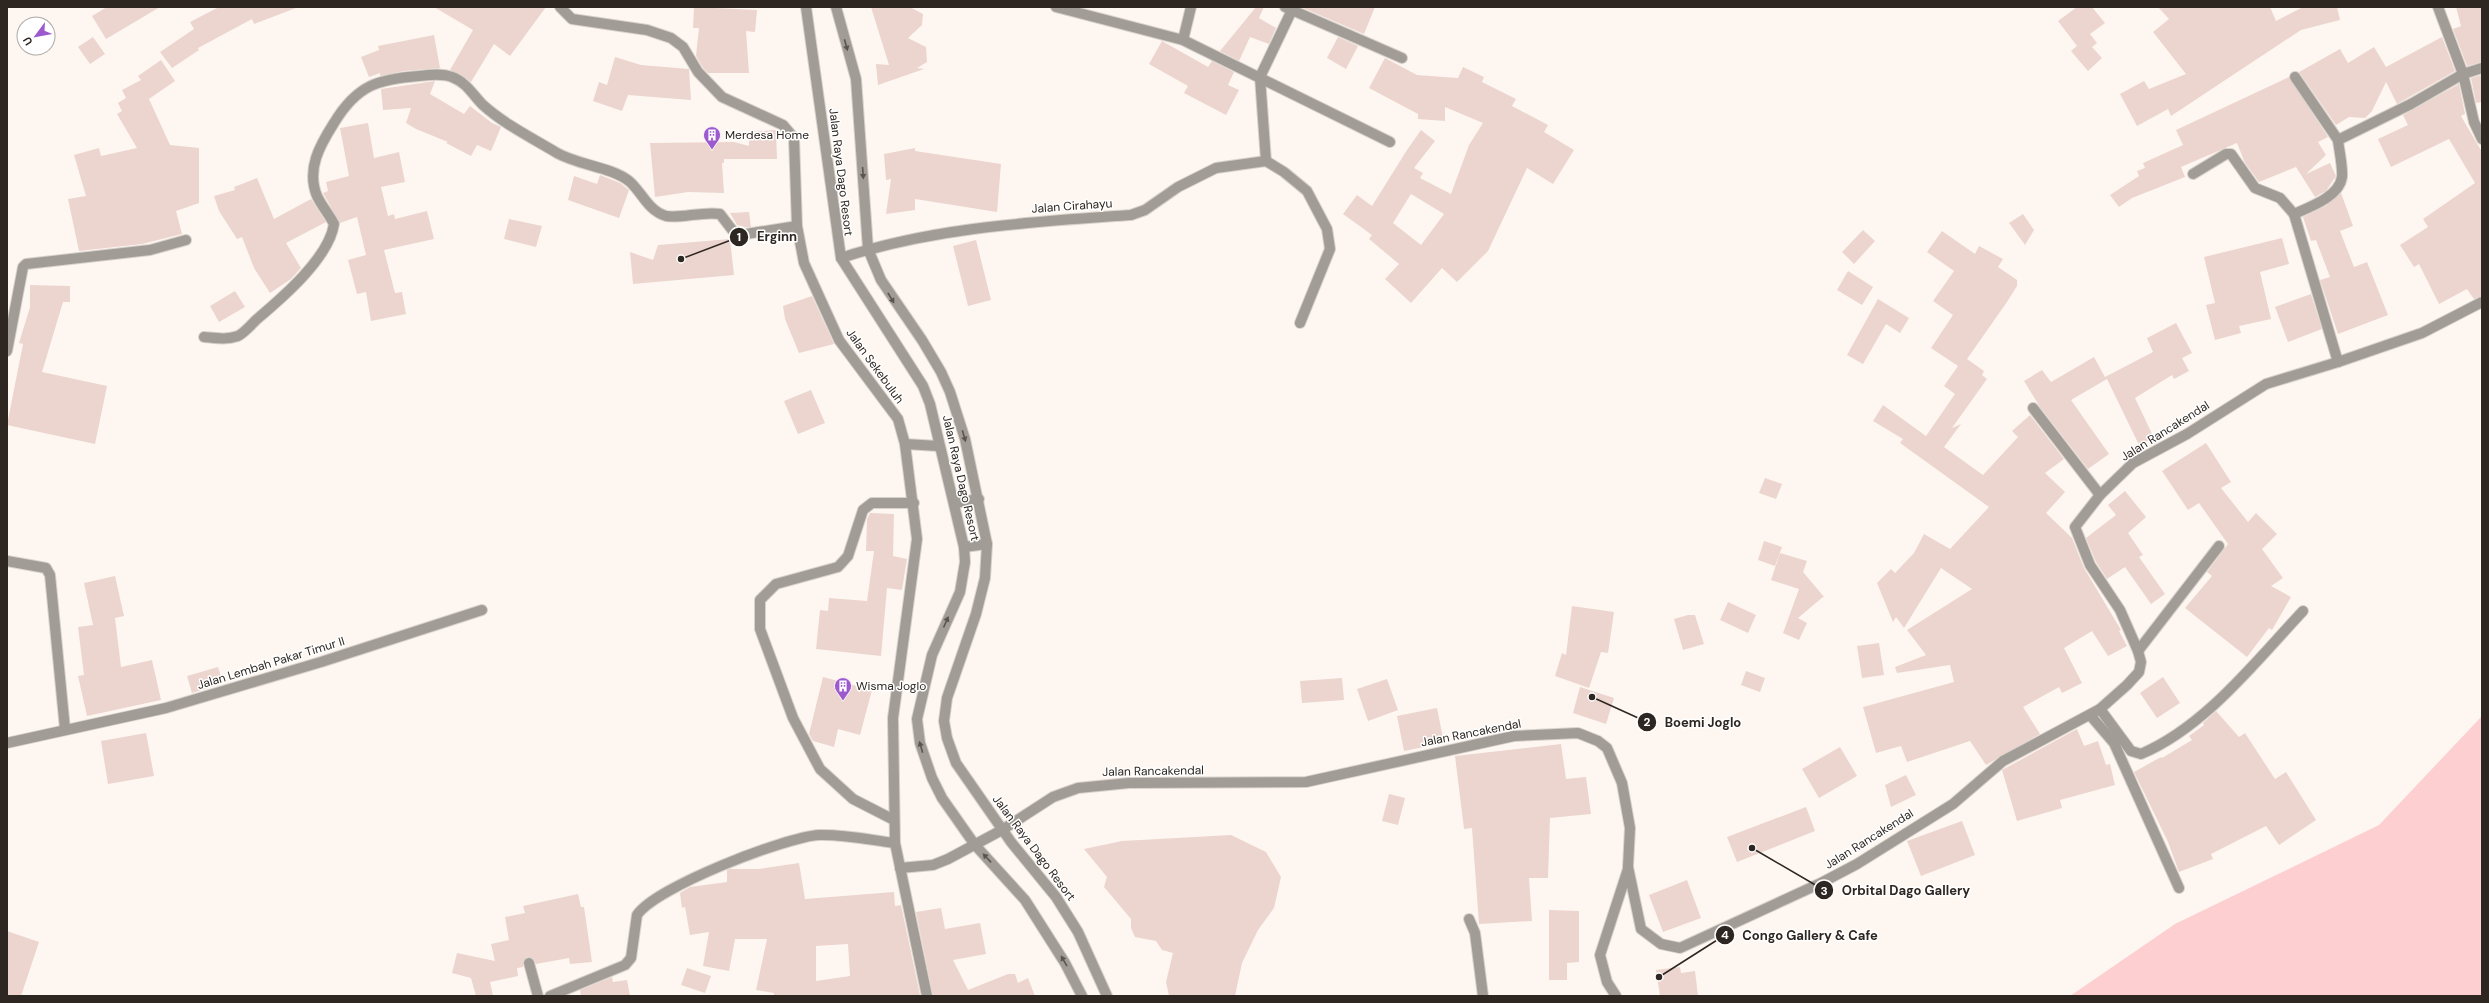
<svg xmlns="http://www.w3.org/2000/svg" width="2489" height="1003" font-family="'DM Sans',sans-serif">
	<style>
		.green { fill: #fdcfd0 }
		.building { fill: #ecd5ce; fill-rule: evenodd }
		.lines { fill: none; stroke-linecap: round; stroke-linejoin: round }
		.street-casing { stroke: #d8d1cc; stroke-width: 12 }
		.street { stroke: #a19c95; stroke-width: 10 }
		.oneway { fill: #5b554f }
		.labels { text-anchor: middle; stroke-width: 3; stroke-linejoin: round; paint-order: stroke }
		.poi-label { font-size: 12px; fill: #2d2621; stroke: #fff; text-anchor: start }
		.street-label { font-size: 12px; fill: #2d2621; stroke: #fff }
		.leader { fill: none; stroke: #2d2621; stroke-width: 1.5 }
		.callout-dot { fill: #2d2621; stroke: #fff; stroke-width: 1.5 }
		.mark-label { font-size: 12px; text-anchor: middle; font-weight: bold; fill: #fff }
		.callout-label { font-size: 13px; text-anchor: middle; font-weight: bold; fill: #2d2621; stroke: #fff; stroke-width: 3; stroke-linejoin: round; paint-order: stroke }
	</style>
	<rect width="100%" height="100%" fill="#fef7f1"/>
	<polygon class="green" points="2482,716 2482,996 2070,996 2175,924 2379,825"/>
	<g class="building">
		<polygon points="107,7 160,7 106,39 92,16"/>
		<polygon points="219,7 296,8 254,24 252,19 198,48 199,50 172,68 160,52 194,29 190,22"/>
		<polygon points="434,7 546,7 510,56 494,44 471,82 460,74 450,70 473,30"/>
		<polygon points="694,7 757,10 755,32 746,31 749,73 708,73 703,68 696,56 699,28 693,28"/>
		<polygon points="871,7 910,7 923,14 922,25 908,38 926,47 927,62 917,68 924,69 878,85 876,64 889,65"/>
		<polygon points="1256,7 1264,7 1259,18 1276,28 1269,44 1250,37 1239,61 1220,51"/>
		<polygon points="1301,7 1375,7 1364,34"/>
		<polygon points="2077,7 2092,7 2105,23 2090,34 2097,43 2092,47 2102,58 2088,71 2071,51 2077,46 2058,21"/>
		<polygon points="2158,7 2270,7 2276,21 2303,7 2337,7 2340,20 2301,30 2171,116 2168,109 2137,126 2120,94 2144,81 2149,89 2186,74 2153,32 2169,19"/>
		<polygon points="2456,7 2482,7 2482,62 2467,66 2453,29 2461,26"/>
		<polygon points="434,35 440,68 404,71 380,76 380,73 369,77 361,57 379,50 378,46"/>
		<polygon points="93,37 105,54 90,64 78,47"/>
		<polygon points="1338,37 1358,46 1346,69 1327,58"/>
		<polygon points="2442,37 2455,71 2397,104 2386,82 2372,111 2365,118 2349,117 2336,125 2299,72 2340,49 2348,63 2374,47 2386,67"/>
		<polygon points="1162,41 1208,67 1212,61 1234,72 1228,85 1239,90 1226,115 1184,93 1188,86 1149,64"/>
		<polygon points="615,57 641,65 689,69 691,100 628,95 622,111 593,101 599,82 607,85"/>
		<path d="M1385,58L1417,75L1458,78L1463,67L1484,77L1482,82L1516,99L1512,106L1548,125L1544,132L1574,150L1553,184L1527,168L1488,251L1457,282L1442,268L1411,303L1385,279L1399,264L1369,239L1372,235L1343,214L1357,195L1372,206L1407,150L1421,130L1435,141L1414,168L1423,173L1420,178L1451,194L1469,145L1483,123L1445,107V121L1418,119V114L1369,88ZM1411,194L1444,214L1421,245L1393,223Z"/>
		<polygon points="161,60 175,81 149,99 170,145 199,148 199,203 176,211 182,234 142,244 79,251 68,199 86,196 74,155 99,148 101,156 137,148 117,114 122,111 118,103 126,98 122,90 141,80 138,76"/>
		<polygon points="2482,75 2482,102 2476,103 2471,78"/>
		<polygon points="2289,77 2328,137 2318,142 2326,155 2306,174 2330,163 2336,176 2326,191 2315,197 2296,167 2259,182 2245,163 2237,143 2181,167 2185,177 2132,198 2119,207 2110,195 2139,176 2137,171 2145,168 2143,163 2183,145 2176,130"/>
		<polygon points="435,81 430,94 464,114 470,106 492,123 501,127 491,151 477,145 471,156 446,143 448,142 416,129 406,123 411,108 383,110 381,89"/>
		<polygon points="2459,84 2465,114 2461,116 2482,152 2482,296 2474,299 2467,289 2439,304 2419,264 2414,267 2400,245 2428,227 2423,219 2475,183 2449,139 2391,167 2378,139 2408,125 2403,115"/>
		<polygon points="368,123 374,158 399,152 405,182 381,187 388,216 394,214 395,219 427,211 434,239 384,250 395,293 402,292 406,314 371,321 366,292 357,294 348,260 366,255 357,217 340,223 323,193 328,191 326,182 349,176 340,128"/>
		<polygon points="776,130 777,159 724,159 724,163 722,163 724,193 688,192 655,197 650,143 734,142 749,146 749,132"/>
		<polygon points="915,148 915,151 1001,164 997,212 915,199 915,210 886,214 891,179 886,180 884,154"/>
		<polygon points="600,175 620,183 629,190 619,218 568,200 574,176 597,184"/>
		<polygon points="257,178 274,219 311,199 326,222 286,243 301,268 291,279 270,293 254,268 242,237 237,239 219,211 214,196 235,190 234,187"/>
		<polygon points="2341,193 2353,226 2340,231 2354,267 2367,262 2388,315 2338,334 2320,280 2330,277 2316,240 2311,241 2303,217 2326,206"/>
		<polygon points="749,212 751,227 745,227 737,225 730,213"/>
		<polygon points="2023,214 2034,230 2025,245 2009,223"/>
		<polygon points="509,219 542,226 536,247 504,239"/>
		<polygon points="1863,230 1875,241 1854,264 1842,252"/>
		<polygon points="1942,231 1975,254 1979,246 2003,259 1998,267 2017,280 2017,286 2007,302 1967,359 1984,371 1982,375 1987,379 1952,428 1961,424 1944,447 1983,475 2018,437 2012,431 2030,415 2064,459 2045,473 2065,492 2046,513 2072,538 2084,568 2121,630 2119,631 2127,646 2108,656 2092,631 2064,648 2082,683 2062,693 2059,687 2023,707 2040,734 1986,765 1970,741 1907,762 1901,746 1876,753 1863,707 1954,682 1950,665 1897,673 1895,667 1926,655 1907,630 1972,589 1941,568 1904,628 1896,617 1893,622 1877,583 1891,569 1895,573 1914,553 1924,534 1950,549 1989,507 1900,443 1903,439 1873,421 1883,405 1926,436 1955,394 1944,386 1958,366 1931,348 1953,315 1933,301 1954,271 1927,252"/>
		<polygon points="2282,238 2289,264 2260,272 2271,319 2239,326 2241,333 2215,340 2206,305 2215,303 2204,257"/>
		<polygon points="730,239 734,275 633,284 630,252 653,260 658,245"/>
		<polygon points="976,240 991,300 968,306 953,246"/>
		<polygon points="1848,271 1873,287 1862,305 1837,290"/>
		<polygon points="30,285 70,286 70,302 63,302 42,372 107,386 95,444 7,425 23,344 19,343 30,307"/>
		<polygon points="235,291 245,307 219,322 210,306"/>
		<polygon points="2311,294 2322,329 2288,342 2275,307"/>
		<polygon points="812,296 834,344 799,353 785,319 783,306"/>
		<polygon points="1878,299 1909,318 1900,333 1886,324 1863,364 1847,355"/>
		<polygon points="2176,323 2192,353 2182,358 2189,371 2174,379 2172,375 2135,398 2154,438 2139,445 2107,379 2071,400 2109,454 2088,469 2040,407 2024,381 2042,370 2051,382 2094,357 2106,379 2105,377 2153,352 2147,338"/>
		<polygon points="811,390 825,423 798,434 784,401"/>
		<polygon points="2206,443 2231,482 2221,488 2248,522 2256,513 2277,534 2262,549 2283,578 2271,586 2291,597 2272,630 2269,628 2247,657 2185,608 2212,576 2207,572 2228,544 2199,503 2188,510 2162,471"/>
		<polygon points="1765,478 1782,484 1776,499 1759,493"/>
		<polygon points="2125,491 2146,517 2128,533 2143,555 2139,557 2165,594 2151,604 2125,567 2107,579 2096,562 2086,538 2116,515 2108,505"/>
		<polygon points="870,513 894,514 893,556 907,559 902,590 887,588 881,656 816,649 820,610 828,611 829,598 867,601 874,551 866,551 867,519"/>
		<polygon points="1764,541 1782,547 1775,566 1758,560"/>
		<polygon points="1780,553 1807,561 1803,572 1825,598 1823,597 1798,618 1807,623 1799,640 1783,633 1799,589 1771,580"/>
		<polygon points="115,576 124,616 115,618 121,667 152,660 161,700 87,716 78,676 84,675 78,627 93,625 84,583"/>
		<polygon points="1728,602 1756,615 1748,633 1720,620"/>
		<polygon points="1572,606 1614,612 1608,653 1601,652 1589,688 1555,676 1562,653 1566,655"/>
		<polygon points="1688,615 1695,615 1704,644 1683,650 1674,619"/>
		<polygon points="1879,643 1884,675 1862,678 1857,646"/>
		<polygon points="218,667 223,683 192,693 187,676"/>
		<polygon points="1746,671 1765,678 1760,692 1741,685"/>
		<polygon points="823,677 872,690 860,735 838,729 834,747 813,741 809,734"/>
		<polygon points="2163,677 2180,703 2157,718 2140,693"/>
		<polygon points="1342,678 1344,700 1302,703 1300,681"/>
		<polygon points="1387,679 1398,710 1368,721 1357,689"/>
		<polygon points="1580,687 1614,698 1606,724 1573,713"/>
		<polygon points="1437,708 1444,743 1404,751 1397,716"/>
		<polygon points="2216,711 2239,737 2245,733 2275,779 2286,772 2316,820 2279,845 2266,826 2211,854 2213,859 2179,872 2168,842 2134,772 2161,757 2162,758 2192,740 2189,736 2204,725 2203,723"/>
		<polygon points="2077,729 2084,746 2098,741 2106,765 2110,764 2115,785 2060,800 2062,808 2017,821 2002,770"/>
		<polygon points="146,733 154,776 108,784 101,741"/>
		<polygon points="1561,744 1566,779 1586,777 1591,814 1550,818 1548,878 1529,878 1532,921 1479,924 1472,828 1464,829 1455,756"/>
		<polygon points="1840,747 1857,776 1819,798 1802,769"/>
		<polygon points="1906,775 1916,795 1891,807 1885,785"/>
		<polygon points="1389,794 1405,798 1398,825 1382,821"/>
		<polygon points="1806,807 1815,831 1737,862 1727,837"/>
		<polygon points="1962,821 1975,855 1921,876 1907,841"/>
		<polygon points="1231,835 1266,852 1281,877 1274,908 1258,930 1242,963 1235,996 1169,996 1166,982 1173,953 1162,950 1156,941 1135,937 1131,928 1131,919 1104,887 1107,877 1084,849 1122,841"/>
		<path d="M799,863L805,899L894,892L895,906L901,905L920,995L774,996V993L756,990L767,939H735L729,971L703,966L709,932L690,935L685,907L682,908L680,893L690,887L727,882V870L730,869H759ZM848,944L850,976L816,981V946Z"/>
		<polygon points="1687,880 1701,918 1663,932 1649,895"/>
		<polygon points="578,894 581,907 584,907 592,962 570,964 569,958 536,964 533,958 527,957 523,961 523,967 517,968 518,976 490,982 493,996 476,996 471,978 452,973 457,953 495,961 491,944 509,940 505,917 525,913 523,906"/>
		<polygon points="941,908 945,929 980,923 986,954 953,960 968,990 1008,974 1015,974 1018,983 1028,978 1035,996 933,996 916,912"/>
		<polygon points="1549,910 1579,911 1579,962 1567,963 1567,980 1549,980"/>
		<polygon points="7,931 39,942 21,996 7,996"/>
		<polygon points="1680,967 1681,973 1695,971 1698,996 1660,996 1656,970"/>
		<polygon points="687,968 711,976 705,993 681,985"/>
		<polygon points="612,977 613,982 627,980 630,996 581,996 580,990"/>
	</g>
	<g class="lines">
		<g class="street-casing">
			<g id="street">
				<polyline points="560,7 572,19 647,30 671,38 683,47 698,72 722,97 783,125 794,138 797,226 804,263 839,340 898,419 905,444 938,446"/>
				<polyline points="806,7 841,258 923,386 930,404 964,547 965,562 960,592 932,655 917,719 920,743 932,778 942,798 975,845 1025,900 1065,963 1082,996"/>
				<polyline points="836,7 856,79 868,249 881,280 922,340 941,372 950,392 965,439 987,544 985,578 976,614 947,698 944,721 947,738 956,763 1011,842 1056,897 1078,932 1107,996"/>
				<polyline points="1056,7 1183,40 1390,142"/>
				<polyline points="1285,7 1402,58"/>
				<polyline points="2438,7 2463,74 2474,122 2482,139"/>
				<polyline points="1183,40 1191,7"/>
				<polyline points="2295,77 2338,140"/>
				<polyline points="1266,161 1260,77 1292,10"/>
				<polyline points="2193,174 2226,154 2231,154 2255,188 2280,198 2294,214"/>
				<path d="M841,258C934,227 1034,222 1131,215L1145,210L1178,187L1216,168L1266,161L1284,172L1307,191L1327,229L1330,249L1300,323"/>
				<path d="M204,337C216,338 226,340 238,336C244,333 251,325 256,320C282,298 329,258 334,224C329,214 321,205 317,196C306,169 320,145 334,123C357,85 378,79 419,76C430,75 441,73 452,77C466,82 473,95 483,105C504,124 532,138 557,153C578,165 611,167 629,181C642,192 648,211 666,216C680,219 703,211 720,214L733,231L746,234L797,226"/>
				<polyline points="7,351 23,267 26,264 150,250 186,240"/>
				<path d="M2338,362L2294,214C2310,207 2339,197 2342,177C2343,167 2339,150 2338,140L2411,104L2463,74L2482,68"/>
				<polyline points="2033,408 2100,495"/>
				<polyline points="955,503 979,499"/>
				<polyline points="964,547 987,544"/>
				<polyline points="7,561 46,568 50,575 65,729"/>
				<polyline points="2138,651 2219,546"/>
				<path d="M2100,709L2131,751L2141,754C2205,727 2256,661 2303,611"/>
				<polyline points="2090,715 2114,743 2179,888"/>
				<polyline points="7,743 166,708 321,662 482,610"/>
				<polyline points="894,820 853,799 820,769 793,718 760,629 760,600 776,584 838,567 848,556 863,510 872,503 914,503"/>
				<polyline points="895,843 893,718 917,539 905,444"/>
				<polyline points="900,868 933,865 948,859 1002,830 1053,797 1078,788 1129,783 1306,782 1514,736 1578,733 1598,741 1607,748 1622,783 1630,828 1628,867 1641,929 1661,944 1680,948 1821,883 1857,864 1953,804 2003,761 2100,709 2127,685 2139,672 2141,662 2138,651 2120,610 2090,565 2075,527 2100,495 2133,463 2187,434 2266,384 2338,362 2422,333 2482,302"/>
				<polyline points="1469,919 1475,933 1483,996"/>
				<polyline points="529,963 538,996"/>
				<path d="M550,996L625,965L631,958L637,915C656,887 785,837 819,835C844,834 870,840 895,843L927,996"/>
				<polyline points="1616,996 1607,982 1600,955 1628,869"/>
			</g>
		</g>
		<use href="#street" class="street"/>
	</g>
	<defs><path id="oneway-solid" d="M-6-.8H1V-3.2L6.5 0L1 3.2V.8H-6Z"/></defs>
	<g class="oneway">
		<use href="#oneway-solid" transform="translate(846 45) rotate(75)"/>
		<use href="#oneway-solid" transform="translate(863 173) rotate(86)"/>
		<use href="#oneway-solid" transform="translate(891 298) rotate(59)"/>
		<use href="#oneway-solid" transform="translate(964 436) rotate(74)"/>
		<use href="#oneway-solid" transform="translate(946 622) rotate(-66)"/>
		<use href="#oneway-solid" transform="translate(921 747) rotate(-106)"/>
		<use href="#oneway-solid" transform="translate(987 858) rotate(-133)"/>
		<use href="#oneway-solid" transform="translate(1064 961) rotate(-120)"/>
	</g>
	<defs>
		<g id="building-pin" transform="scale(0.9)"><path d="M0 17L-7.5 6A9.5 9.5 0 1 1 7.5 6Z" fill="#9d59ce" stroke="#fff"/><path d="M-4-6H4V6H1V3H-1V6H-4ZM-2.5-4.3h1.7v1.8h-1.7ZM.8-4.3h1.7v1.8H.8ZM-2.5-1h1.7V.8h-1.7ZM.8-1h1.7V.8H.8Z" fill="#fff"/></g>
	</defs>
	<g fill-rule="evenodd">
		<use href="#building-pin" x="712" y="135"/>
		<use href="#building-pin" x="843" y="686"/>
	</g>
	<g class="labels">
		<g class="poi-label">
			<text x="725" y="139">Merdesa Home</text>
			<text x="856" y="690">Wisma Joglo</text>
		</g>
		<g class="street-label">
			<text transform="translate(841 172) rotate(83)" y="4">Jalan Raya Dago Resort</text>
			<text transform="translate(1072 206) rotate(-4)" y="4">Jalan Cirahayu</text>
			<text transform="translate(875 366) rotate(54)" y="4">Jalan Sekebuluh</text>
			<text transform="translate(2165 431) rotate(-32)" y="4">Jalan Rancakendal</text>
			<text transform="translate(961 478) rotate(77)" y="4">Jalan Raya Dago Resort</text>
			<text transform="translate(271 663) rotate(-17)" y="4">Jalan Lembah Pakar Timur II</text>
			<text transform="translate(1471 733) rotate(-11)" y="4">Jalan Rancakendal</text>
			<text transform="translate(1153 771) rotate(-1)" y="4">Jalan Rancakendal</text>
			<text transform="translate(1869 839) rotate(-32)" y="4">Jalan Rancakendal</text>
			<text transform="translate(1034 848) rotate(53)" y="4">Jalan Raya Dago Resort</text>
		</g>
	</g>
	<path class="leader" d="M681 259L739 237M1592 697L1647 722M1752 848L1824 890M1659 977L1725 935"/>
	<g class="callout-dot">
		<circle cx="681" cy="259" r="4"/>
		<circle cx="1592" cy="697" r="4"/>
		<circle cx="1752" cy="848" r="4"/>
		<circle cx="1659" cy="977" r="4"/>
		<circle cx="739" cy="237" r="10"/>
		<circle cx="1647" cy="722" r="10"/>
		<circle cx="1824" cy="890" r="10"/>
		<circle cx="1725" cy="935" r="10"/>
	</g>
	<g class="mark-label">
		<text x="739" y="241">1</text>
		<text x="1647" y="726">2</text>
		<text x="1824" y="895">3</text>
		<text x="1725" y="939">4</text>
	</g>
	<g class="callout-label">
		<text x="777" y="241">Erginn</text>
		<text x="1703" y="727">Boemi Joglo</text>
		<text x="1906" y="895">Orbital Dago Gallery</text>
		<text x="1810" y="940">Congo Gallery &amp; Cafe</text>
	</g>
	<rect width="2489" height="1003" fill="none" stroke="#2d2621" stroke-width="16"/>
	<g transform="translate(36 36) rotate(238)"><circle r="19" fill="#ffffff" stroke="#aba8a6"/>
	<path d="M0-3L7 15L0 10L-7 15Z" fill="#9d59ce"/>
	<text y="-6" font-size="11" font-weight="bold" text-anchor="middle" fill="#2d2621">U</text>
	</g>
</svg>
